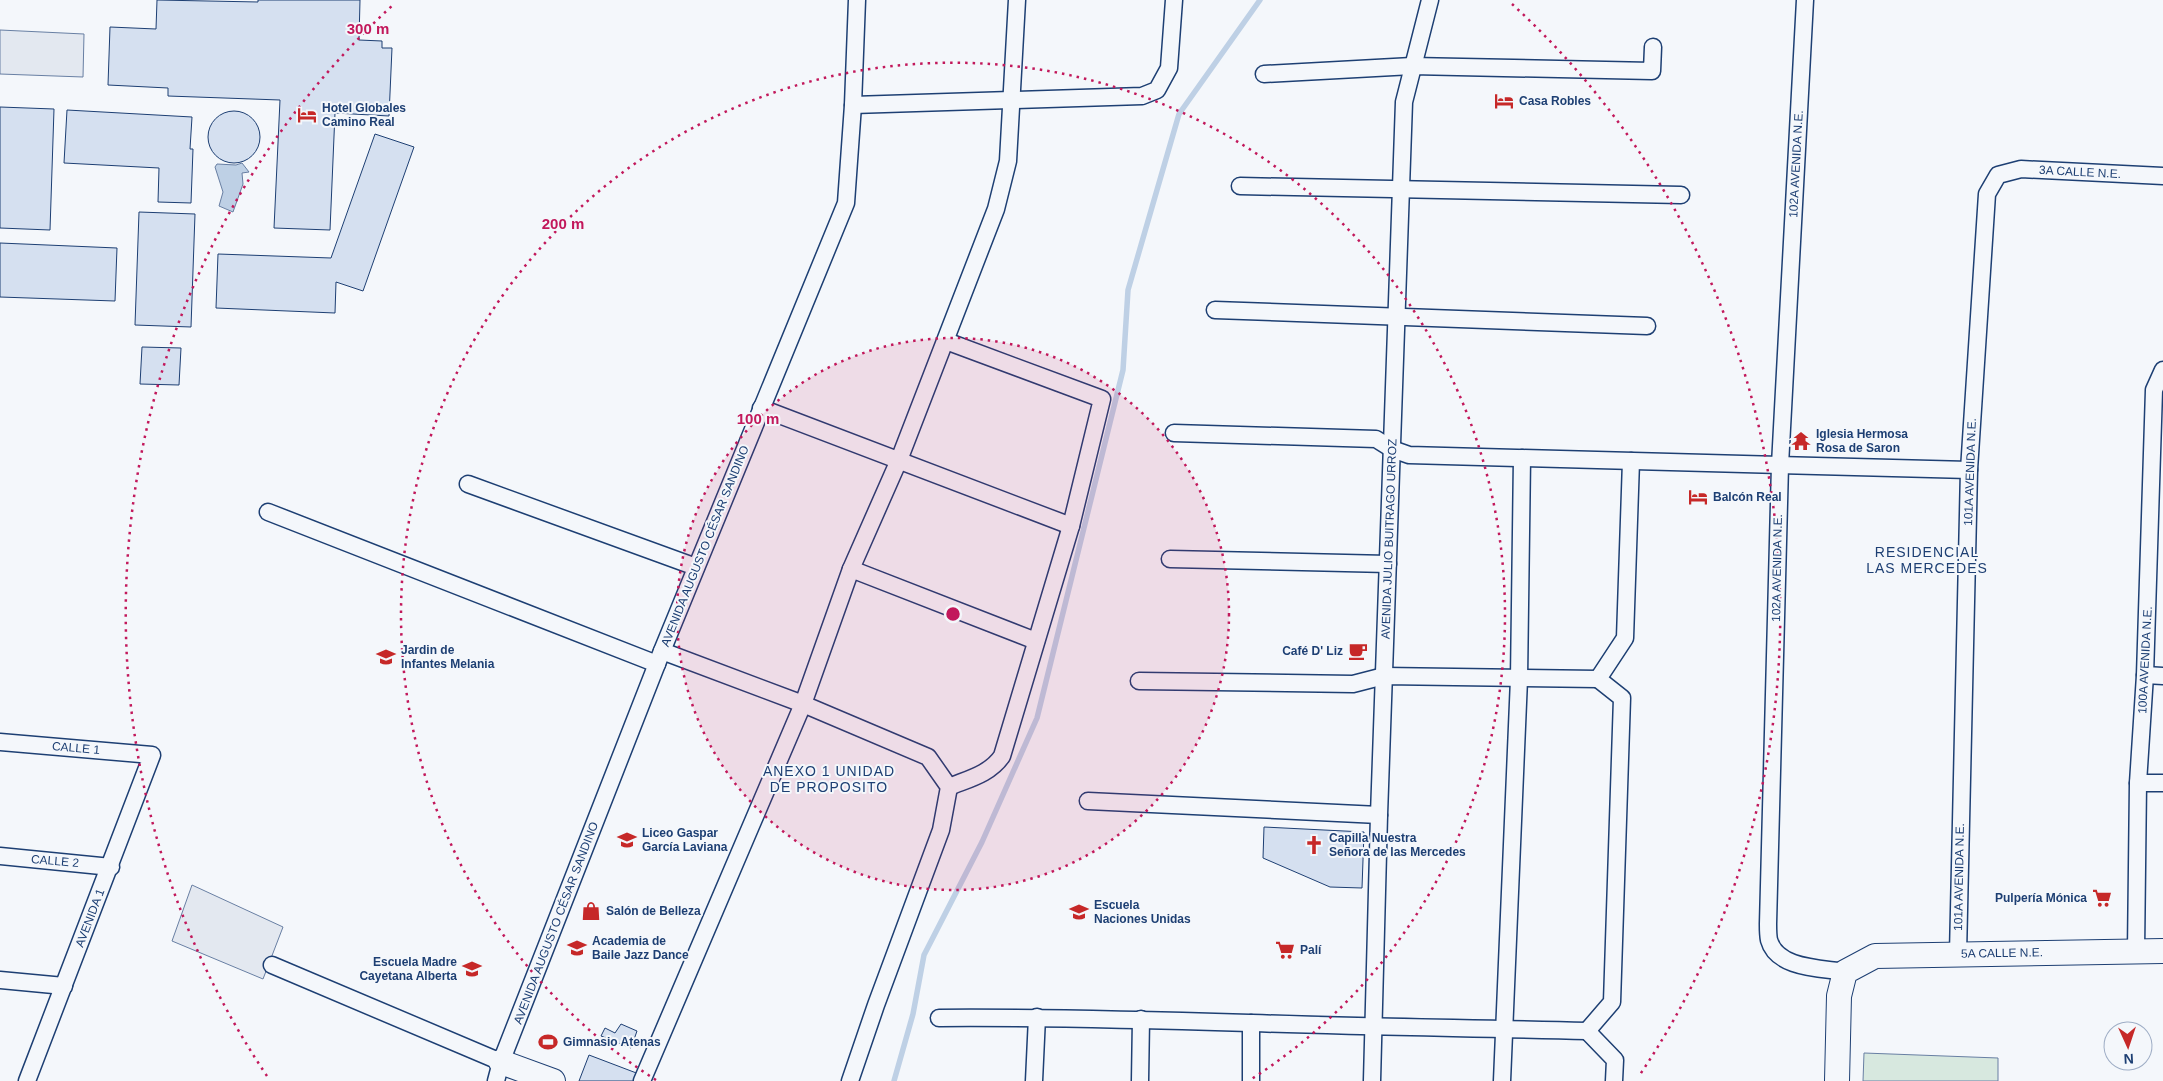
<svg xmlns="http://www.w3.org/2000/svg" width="2163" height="1081" font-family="Helvetica,sans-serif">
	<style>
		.green { fill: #d7e8df; stroke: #687fa3 }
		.parking { fill: #e3e8f0; stroke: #687fa3 }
		.water { fill: #bed0e5; stroke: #687fa3 }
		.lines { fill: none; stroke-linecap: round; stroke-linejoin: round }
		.stream { stroke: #bed0e5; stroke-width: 5.5 }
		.building { fill: #d5e0f0; stroke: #1d3f73 }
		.street-casing { stroke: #1d3f73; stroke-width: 19 }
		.secondary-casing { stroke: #1d3f73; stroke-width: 26 }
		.street { stroke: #f4f7fb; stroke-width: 16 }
		.secondary { stroke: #f4f7fb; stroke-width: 24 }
		.ring { fill: none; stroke: #c2185b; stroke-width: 2.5; stroke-dasharray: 2.5 5 }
		.labels { text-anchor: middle; stroke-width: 4; stroke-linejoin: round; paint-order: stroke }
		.poi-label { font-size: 12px; font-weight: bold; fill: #1d3f73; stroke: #f4f7fb; text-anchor: start }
		.street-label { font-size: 12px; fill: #1d3f73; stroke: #f4f7fb }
		.neighbourhood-label { font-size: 14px; letter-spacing: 1px; fill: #1d3f73; stroke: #f4f7fb }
		.centre { fill: #c2185b; stroke: #f4f7fb; stroke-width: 2.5 }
		.ring-label { font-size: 15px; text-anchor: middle; font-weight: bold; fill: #c2185b; stroke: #f4f7fb; stroke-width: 4; stroke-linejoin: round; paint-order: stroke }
	</style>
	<rect width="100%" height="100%" fill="#f4f7fb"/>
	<polygon class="green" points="1864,1053 1998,1058 1998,1081 1863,1081"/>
	<g class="parking">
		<polygon points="0,30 84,34 83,77 0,74"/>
		<polygon points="192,885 283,927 263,979 172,941"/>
	</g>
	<polygon class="water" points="242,163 249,172 242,173 243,184 233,212 219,206 223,192 215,167 217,164 236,165"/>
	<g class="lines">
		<polyline class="stream" points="894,1081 913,1014 924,955 982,842 1037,718 1123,370 1128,290 1179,114 1260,0"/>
	</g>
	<g class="building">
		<polygon points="157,0 258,2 258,0 360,0 359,40 382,41 382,48 392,48 389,116 335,113 330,230 274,228 280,100 168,96 168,88 108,85 110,27 156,29"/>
		<polygon points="0,107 54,109 50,230 0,228"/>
		<polygon points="67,110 192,117 190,149 193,149 191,203 158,202 159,168 64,163"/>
		<circle cx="234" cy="137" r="26"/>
		<polygon points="375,134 414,147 363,291 336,282 335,313 216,308 218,254 331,258"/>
		<polygon points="139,212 195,214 191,327 135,325"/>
		<polygon points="0,243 117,248 115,301 0,297"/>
		<polygon points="142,347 181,348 179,385 140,384"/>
		<polygon points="1264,827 1364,832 1362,888 1330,887 1263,858"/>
		<polygon points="621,1024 637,1031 631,1048 601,1036 605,1028 615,1033"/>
		<polygon points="589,1055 639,1074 636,1081 579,1081"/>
	</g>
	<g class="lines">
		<g class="street-casing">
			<g id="street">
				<path d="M1805,0L1780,465L1768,924C1768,929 1768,935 1769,940C1777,969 1821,968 1845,972"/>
				<polyline points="1264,74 1412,66 1652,71 1653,47"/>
				<polyline points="853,105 1142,96 1157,90 1169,68 1174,0"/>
				<polyline points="1240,186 1681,195"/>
				<polyline points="1215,310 1647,326"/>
				<path d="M946,341L1102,399L1071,526L1002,756C990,774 968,779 949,787"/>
				<polyline points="761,408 1071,526"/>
				<polyline points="1174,433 1376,439 1392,449 1409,455 1969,470"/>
				<polyline points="468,484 696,567"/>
				<polyline points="268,512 657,664"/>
				<polyline points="1170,559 1388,564"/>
				<polyline points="851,569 1036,641"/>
				<polyline points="662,651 803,704 928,757 949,787 941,830 876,1005 850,1081"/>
				<polyline points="2145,675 2163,676"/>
				<polyline points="1139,681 1353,684 1384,676 1598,679"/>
				<polyline points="0,742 152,755 27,1081"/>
				<polyline points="2138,783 2163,783"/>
				<polyline points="1088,801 1379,815"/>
				<polyline points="0,856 111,867"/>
				<polyline points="2136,951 2138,783 2145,675 2154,390 2163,370"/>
				<polyline points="1958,954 1969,470 1987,194 1998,175 2021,169 2163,176"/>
				<polyline points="272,965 501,1062"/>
				<polyline points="0,980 64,986"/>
				<path d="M939,1018C1043,1017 1147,1020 1252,1023C1364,1027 1475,1028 1587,1031"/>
				<polyline points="1251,1023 1251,1081"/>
				<polyline points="496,1081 501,1062 662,651 846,203 853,105 857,0"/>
				<polyline points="642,1081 803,704 851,569 899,460 996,209 1008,161 1017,0"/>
				<polyline points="1034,1081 1037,1017"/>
				<polyline points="1140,1081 1141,1019"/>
				<polyline points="1372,1081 1379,815 1404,102 1430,0"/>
				<polyline points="1502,1081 1519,679 1522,458"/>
				<polyline points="1614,1081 1615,1060 1587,1031 1612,1002 1622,698 1598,679 1625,638 1631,461"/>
			</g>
		</g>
		<g class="secondary-casing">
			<g id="secondary">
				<polyline points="501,1062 553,1081"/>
				<polyline points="1837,1081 1839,996 1845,972 1875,956 2163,951"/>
			</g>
		</g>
		<use href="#street" class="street"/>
		<use href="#secondary" class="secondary"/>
	</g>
	<circle cx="953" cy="614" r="276" fill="#c2185b" fill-opacity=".12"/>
	<g class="ring">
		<circle cx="953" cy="614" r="276"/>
		<path d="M656 1080A552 552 0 1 1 1250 1080"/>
		<path d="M267 1076A827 827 0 0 1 394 4M1512 4A827 827 0 0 1 1639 1076"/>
	</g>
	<defs>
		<g id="hotel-bare" transform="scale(1.5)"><path d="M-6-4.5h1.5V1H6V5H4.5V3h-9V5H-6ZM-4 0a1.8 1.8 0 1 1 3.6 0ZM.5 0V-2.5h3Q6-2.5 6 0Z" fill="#c62828" stroke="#f4f7fb" stroke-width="2.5" paint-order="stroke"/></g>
		<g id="temple-bare" transform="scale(1.5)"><path d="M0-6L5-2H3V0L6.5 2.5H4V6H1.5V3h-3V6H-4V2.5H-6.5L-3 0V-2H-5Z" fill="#c62828" stroke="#f4f7fb" stroke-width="2.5" paint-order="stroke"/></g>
		<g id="cafe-bare" transform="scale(1.5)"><path d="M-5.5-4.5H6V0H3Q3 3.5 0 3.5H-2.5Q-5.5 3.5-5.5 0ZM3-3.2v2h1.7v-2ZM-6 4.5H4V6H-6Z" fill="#c62828" stroke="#f4f7fb" stroke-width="2.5" paint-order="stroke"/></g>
		<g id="school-bare" transform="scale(1.5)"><path d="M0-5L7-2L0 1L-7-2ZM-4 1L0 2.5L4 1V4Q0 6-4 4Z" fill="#c62828" stroke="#f4f7fb" stroke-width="2.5" paint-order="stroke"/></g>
		<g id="church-bare" transform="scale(1.5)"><path d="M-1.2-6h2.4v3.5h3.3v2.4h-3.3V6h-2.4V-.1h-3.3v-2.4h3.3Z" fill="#c62828" stroke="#f4f7fb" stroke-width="2.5" paint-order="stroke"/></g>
		<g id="supermarket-bare" transform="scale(1.5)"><path d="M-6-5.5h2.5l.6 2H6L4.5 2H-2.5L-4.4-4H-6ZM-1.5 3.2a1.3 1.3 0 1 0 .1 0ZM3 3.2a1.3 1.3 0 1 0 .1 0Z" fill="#c62828" stroke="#f4f7fb" stroke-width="2.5" paint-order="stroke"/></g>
		<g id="shop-bare" transform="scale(1.5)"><path d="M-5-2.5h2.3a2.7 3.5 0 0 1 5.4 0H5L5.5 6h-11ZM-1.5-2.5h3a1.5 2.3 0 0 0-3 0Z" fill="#c62828" stroke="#f4f7fb" stroke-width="2.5" paint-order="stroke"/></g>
		<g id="stadium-bare" transform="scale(1.5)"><path d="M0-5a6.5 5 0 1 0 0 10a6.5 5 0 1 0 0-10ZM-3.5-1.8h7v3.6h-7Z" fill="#c62828" stroke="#f4f7fb" stroke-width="2.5" paint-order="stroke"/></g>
	</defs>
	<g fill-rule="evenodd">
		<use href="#hotel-bare" x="1504" y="101"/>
		<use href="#hotel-bare" x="307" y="115"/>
		<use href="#temple-bare" x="1801" y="441"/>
		<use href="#hotel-bare" x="1698" y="497"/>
		<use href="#cafe-bare" x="1358" y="651"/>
		<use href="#school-bare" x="386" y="657"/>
		<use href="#school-bare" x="627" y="840"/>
		<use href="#church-bare" x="1314" y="845"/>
		<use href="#supermarket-bare" x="2102" y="898"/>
		<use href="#shop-bare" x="591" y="911"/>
		<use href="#school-bare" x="1079" y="912"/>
		<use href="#school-bare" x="577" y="948"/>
		<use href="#supermarket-bare" x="1285" y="950"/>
		<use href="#school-bare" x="472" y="969"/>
		<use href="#stadium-bare" x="548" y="1042"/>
	</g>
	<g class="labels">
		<g class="poi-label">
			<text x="1519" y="105">Casa Robles</text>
			<text x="322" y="112">Hotel Globales<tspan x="322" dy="14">Camino Real</tspan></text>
			<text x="1816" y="438">Iglesia Hermosa<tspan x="1816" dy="14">Rosa de Saron</tspan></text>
			<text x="1713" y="501">Balcón Real</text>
			<text x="401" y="654">Jardin de<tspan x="401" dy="14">Infantes Melania</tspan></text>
			<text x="1343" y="655" text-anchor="end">Café D' Liz</text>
			<text x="642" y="837">Liceo Gaspar<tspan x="642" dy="14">García Laviana</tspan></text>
			<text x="1329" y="842">Capilla Nuestra<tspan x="1329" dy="14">Señora de las Mercedes</tspan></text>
			<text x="2087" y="902" text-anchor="end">Pulpería Mónica</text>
			<text x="1094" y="909">Escuela<tspan x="1094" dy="14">Naciones Unidas</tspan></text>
			<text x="606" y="915">Salón de Belleza</text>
			<text x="592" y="945">Academia de<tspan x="592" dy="14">Baile Jazz Dance</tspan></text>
			<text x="1300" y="954">Palí</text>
			<text x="457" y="966" text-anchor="end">Escuela Madre<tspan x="457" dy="14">Cayetana Alberta</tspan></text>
			<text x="563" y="1046">Gimnasio Atenas</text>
		</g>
		<g class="street-label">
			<text transform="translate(1796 164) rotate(-87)" y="4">102A AVENIDA N.E.</text>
			<text transform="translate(2080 172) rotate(3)" y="4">3A CALLE N.E.</text>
			<text transform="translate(1970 472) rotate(-88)" y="4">101A AVENIDA N.E.</text>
			<text transform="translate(1389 539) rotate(-88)" y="4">AVENIDA JULIO BUITRAGO URROZ</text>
			<text transform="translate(705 546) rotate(-68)" y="4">AVENIDA AUGUSTO CÉSAR SANDINO</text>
			<text transform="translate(1777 568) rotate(-89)" y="4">102A AVENIDA N.E.</text>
			<text transform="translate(2145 660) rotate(-87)" y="4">100A AVENIDA N.E.</text>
			<text transform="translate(76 748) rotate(5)" y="4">CALLE 1</text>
			<text transform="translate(55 861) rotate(5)" y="4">CALLE 2</text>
			<text transform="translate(1959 877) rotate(-89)" y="4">101A AVENIDA N.E.</text>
			<text transform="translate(90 918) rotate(-69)" y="4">AVENIDA 1</text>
			<text transform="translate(556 923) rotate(-69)" y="4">AVENIDA AUGUSTO CÉSAR SANDINO</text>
			<text transform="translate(2002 953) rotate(-1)" y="4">5A CALLE N.E.</text>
		</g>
		<g class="neighbourhood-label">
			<text x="1927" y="557">RESIDENCIAL<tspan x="1927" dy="16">LAS MERCEDES</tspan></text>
			<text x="829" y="776">ANEXO 1 UNIDAD<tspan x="829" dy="16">DE PROPOSITO</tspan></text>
		</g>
	</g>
	<circle cx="953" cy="614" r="8" class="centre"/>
	<g class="ring-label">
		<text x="368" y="34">300 m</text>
		<text x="563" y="229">200 m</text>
		<text x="758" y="424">100 m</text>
	</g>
	<g transform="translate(2128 1046) rotate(177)"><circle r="24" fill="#f4f7fb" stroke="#9eadc5"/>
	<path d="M0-4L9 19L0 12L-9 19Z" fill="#c62828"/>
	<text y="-8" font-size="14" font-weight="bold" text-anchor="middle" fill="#1d3f73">N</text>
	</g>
</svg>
